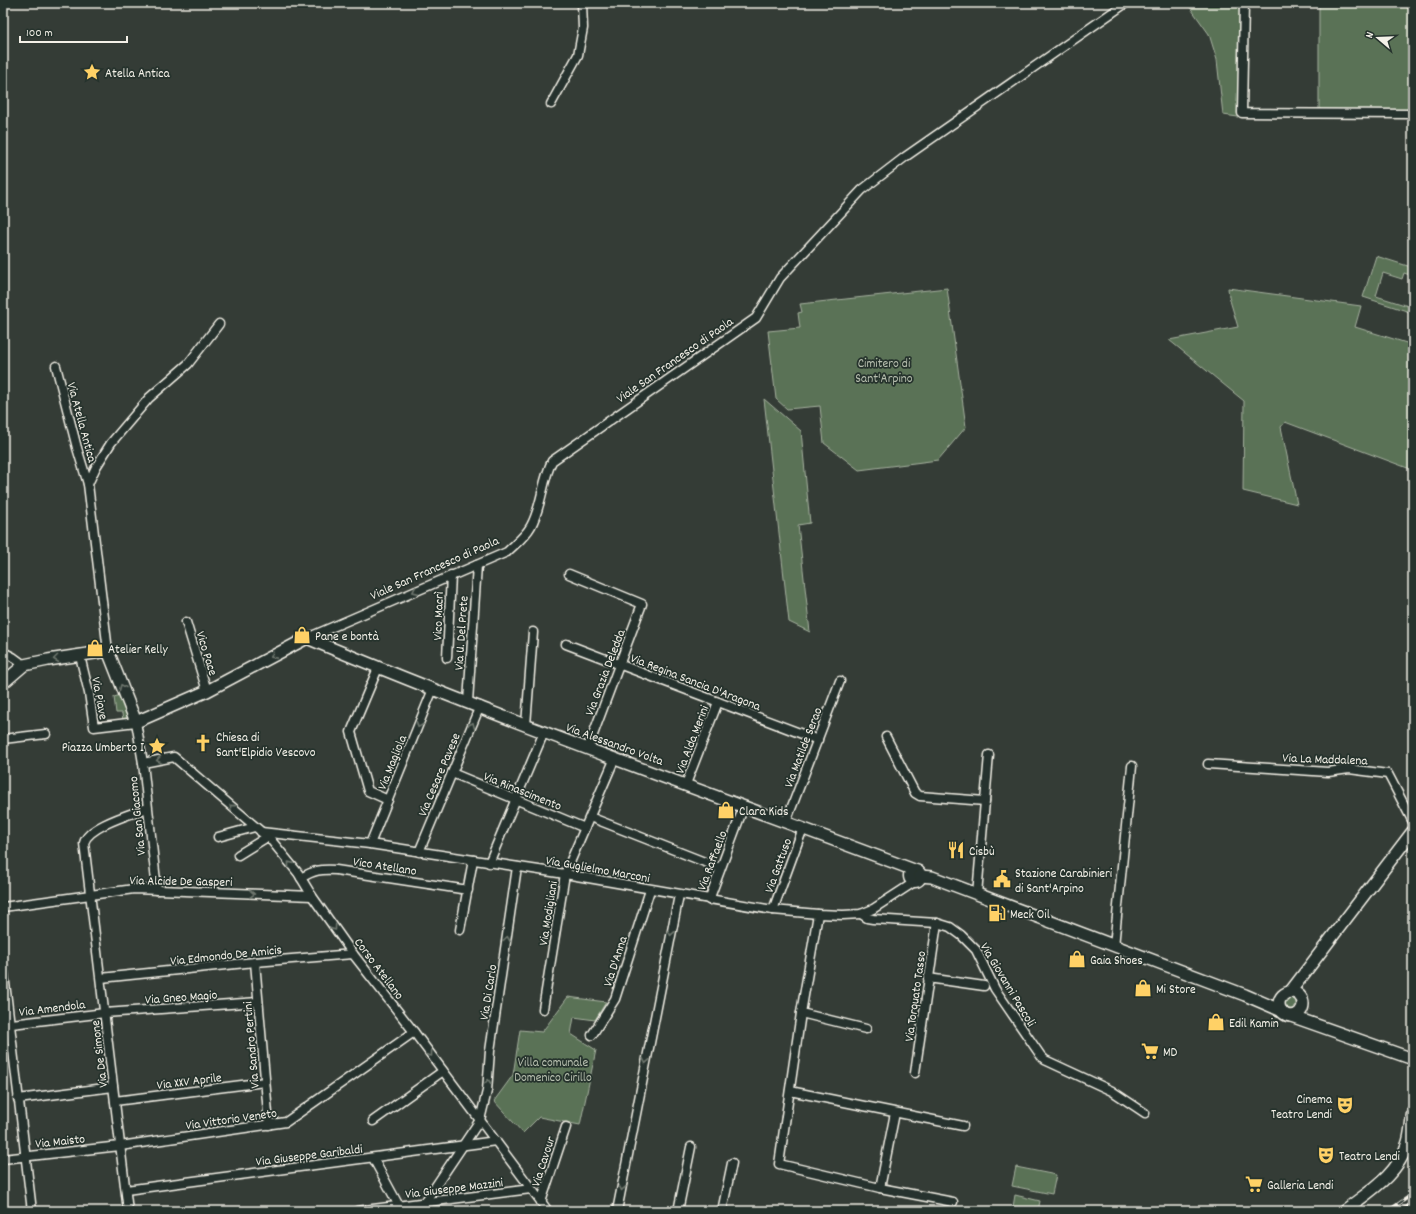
<svg xmlns="http://www.w3.org/2000/svg" width="1416" height="1214" font-family="Dekko,sans-serif">
	<style>
		.green { fill: #5a7257; stroke: #a7b2a0 }
		.lines { fill: none; stroke-linecap: round; stroke-linejoin: round }
		.street-casing { stroke: #f4f1e8; stroke-width: 11 }
		.secondary-casing { stroke: #f4f1e8; stroke-width: 14 }
		.street { stroke: #26332d; stroke-width: 8 }
		.secondary { stroke: #26332d; stroke-width: 11 }
		.rail-casing { stroke: #f4f1e8; stroke-width: 3.5 }
		.rail { stroke: #26332d; stroke-width: 2; stroke-dasharray: 6; stroke-linecap: butt }
		.oneway { stroke: #6e766e }
		.labels { text-anchor: middle; stroke-width: 3.5; stroke-linejoin: round; paint-order: stroke }
		.poi-label { font-size: 13px; fill: #f4f1e8; stroke: #26332d; text-anchor: start }
		.street-label { font-size: 13px; fill: #f4f1e8; stroke: #26332d }
		.park-label { font-size: 13px; fill: #b6beae; stroke: #26332d }
	</style>
	<rect width="100%" height="100%" fill="#343c36"/>
	<filter id="ink" filterUnits="userSpaceOnUse"><feTurbulence type="fractalNoise" baseFrequency=".025" numOctaves="2"/><feDisplacementMap in="SourceGraphic" scale="8" xChannelSelector="R" yChannelSelector="G"/><feConvolveMatrix kernelMatrix="1 2 1 2 8 2 1 2 1" color-interpolation-filters="sRGB"/></filter>
	<g filter="url(#ink)">
		<g class="green">
			<polygon points="1187,3 1240,3 1238,117 1223,115 1217,60 1209,34"/>
			<polygon points="1319,3 1413,3 1413,111 1319,110"/>
			<polygon points="1376,256 1411,267 1413,260 1413,276 1404,273 1402,279 1383,273 1376,296 1408,306 1410,301 1413,302 1413,313 1363,297"/>
			<polygon points="947,288 966,427 938,460 859,470 824,443 820,406 787,409 776,399 768,331 800,328 798,313 802,312 800,304"/>
			<polygon points="1228,288 1361,306 1355,327 1413,345 1413,470 1285,422 1281,427 1297,504 1243,491 1244,401 1169,340 1238,327 1229,297"/>
			<polygon points="764,399 801,431 810,523 798,525 810,632 789,622"/>
			<polygon points="124,694 135,720 123,722 122,713 116,713 114,697"/>
			<polygon points="568,997 606,1002 595,1020 574,1017 571,1034 596,1050 580,1125 539,1117 523,1133 494,1101 513,1075 520,1030 542,1032"/>
			<circle cx="1290" cy="1003" r="6"/>
			<polygon points="1016,1167 1056,1175 1052,1194 1012,1186"/>
			<polygon points="1015,1195 1040,1201 1038,1211 1013,1207"/>
		</g>
		<g class="lines">
			<g class="street-casing">
				<g id="street">
					<polyline points="1244,3 1242,113 1413,114"/>
					<polyline points="551,104 578,55 583,28 582,3"/>
					<polyline points="56,366 77,448 88,484 108,651"/>
					<polyline points="88,484 96,467 111,443 149,398 188,364 219,324"/>
					<polyline points="569,574 642,604 588,748"/>
					<polyline points="186,622 207,691"/>
					<path d="M307,638L507,552C515,544 525,537 531,526C542,506 542,481 552,461L756,318L780,278L862,190L905,157L1126,3"/>
					<polyline points="566,644 818,740"/>
					<polyline points="3,652 13,657 24,665"/>
					<polyline points="80,656 89,693 94,727 136,722 143,763 157,890"/>
					<polyline points="447,658 451,575"/>
					<polyline points="378,668 351,732 368,791 388,800"/>
					<polyline points="468,702 477,565"/>
					<polyline points="526,725 533,632"/>
					<polyline points="886,737 915,793 920,796 985,801"/>
					<polyline points="3,739 46,734"/>
					<polyline points="143,763 174,757 271,840 298,873 312,896 353,954 414,1032 548,1211"/>
					<polyline points="1208,764 1328,772 1349,769 1388,774 1413,822"/>
					<polyline points="452,773 585,828"/>
					<polyline points="686,784 718,702"/>
					<polyline points="590,817 720,868"/>
					<polyline points="786,822 840,681"/>
					<polyline points="261,832 370,844 565,874 773,910 818,914 843,915 861,914 873,909 916,881"/>
					<polyline points="218,837 255,827"/>
					<polyline points="370,844 433,689"/>
					<polyline points="419,852 480,706"/>
					<polyline points="238,855 267,837"/>
					<polyline points="489,863 544,732"/>
					<path d="M301,878C314,870 321,869 336,870L468,890"/>
					<polyline points="977,894 989,755"/>
					<polyline points="709,900 744,806"/>
					<polyline points="3,907 134,889 312,896"/>
					<polyline points="773,910 803,828"/>
					<polyline points="818,914 801,1013 779,1164 880,1188 953,1202"/>
					<polyline points="861,914 867,918 873,919 937,923 950,927 961,935 976,950 995,989 1041,1056 1045,1060 1112,1091 1145,1113"/>
					<polyline points="460,930 473,860"/>
					<polyline points="1114,946 1132,766"/>
					<polyline points="255,962 269,1125"/>
					<polyline points="3,966 32,1211"/>
					<polyline points="101,978 255,962 353,954"/>
					<polyline points="928,978 984,986"/>
					<polyline points="543,1009 565,874 615,758"/>
					<polyline points="801,1013 866,1029"/>
					<polyline points="3,1025 105,1013 258,1002"/>
					<polyline points="592,1035 615,999 650,890"/>
					<polyline points="915,1073 937,923"/>
					<polyline points="790,1091 963,1126"/>
					<polyline points="18,1099 113,1087"/>
					<polyline points="115,1101 265,1082"/>
					<polyline points="373,1121 443,1071"/>
					<polyline points="373,1158 399,1206"/>
					<polyline points="3,1159 120,1146 286,1122 414,1032"/>
					<polyline points="880,1188 895,1113"/>
					<polyline points="126,1190 496,1141"/>
					<polyline points="425,1202 480,1120 487,1091 490,1051 517,867"/>
					<polyline points="541,1202 566,1127"/>
					<path d="M128,1211L84,843C88,826 132,814 147,808"/>
					<polyline points="357,1211 531,1189"/>
					<polyline points="617,1211 679,895"/>
					<polyline points="678,1211 691,1147"/>
					<polyline points="722,1211 732,1163"/>
				</g>
			</g>
			<g class="secondary-casing">
				<g id="secondary">
					<path d="M3,683L24,665L48,660L108,651L136,722L207,691L307,638C507,722 712,794 914,870"/>
					<circle cx="915" cy="876" r="5.5"/>
					<polyline points="920,876 932,877 1245,995 1282,1011"/>
					<polyline points="1290,992 1413,831"/>
					<circle cx="1291" cy="1004" r="12"/>
					<polyline points="1291,1016 1413,1059"/>
					<path d="M1344,1211C1368,1192 1397,1176 1407,1145C1411,1135 1411,1122 1413,1111"/>
				</g>
			</g>
			<use href="#street" class="street"/>
			<use href="#secondary" class="secondary"/>
			<g class="rail-casing">
				<g id="rail">
					<polyline points="1388,1211 1413,1194"/>
					<polyline points="1400,1211 1413,1202"/>
				</g>
			</g>
			<use href="#rail" class="rail"/>
		</g>
		<defs><path id="oneway-chevron" d="M-2-3.5L2.5 0L-2 3.5" fill="none" stroke-width="1.6" stroke-linecap="round" stroke-linejoin="round"/></defs>
		<g class="oneway">
			<use href="#oneway-chevron" transform="translate(415 591) rotate(156)"/>
			<use href="#oneway-chevron" transform="translate(273 656) rotate(152)"/>
			<use href="#oneway-chevron" transform="translate(56 659) rotate(173)"/>
			<use href="#oneway-chevron" transform="translate(122 687) rotate(-112)"/>
			<use href="#oneway-chevron" transform="translate(419 725) rotate(112)"/>
			<use href="#oneway-chevron" transform="translate(472 725) rotate(-67)"/>
			<use href="#oneway-chevron" transform="translate(159 760) rotate(170)"/>
			<use href="#oneway-chevron" transform="translate(232 807) rotate(-139)"/>
			<use href="#oneway-chevron" transform="translate(290 864) rotate(-129)"/>
			<use href="#oneway-chevron" transform="translate(252 894) rotate(2)"/>
			<use href="#oneway-chevron" transform="translate(334 928) rotate(55)"/>
			<use href="#oneway-chevron" transform="translate(671 933) rotate(101)"/>
			<use href="#oneway-chevron" transform="translate(507 939) rotate(-81)"/>
			<use href="#oneway-chevron" transform="translate(430 1054) rotate(53)"/>
			<use href="#oneway-chevron" transform="translate(646 1061) rotate(101)"/>
			<use href="#oneway-chevron" transform="translate(488 1082) rotate(-86)"/>
			<use href="#oneway-chevron" transform="translate(622 1188) rotate(101)"/>
		</g>
	</g>
	<defs>
		<g id="sight-bare" transform="scale(1.38)"><path d="M0-6L1.8-2.2L6-1.7L2.9 1.2L3.7 5.4L0 3.3L-3.7 5.4L-2.9 1.2L-6-1.7L-1.8-2.2Z" fill="#ffd166" stroke="#26332d" stroke-width="2.5" paint-order="stroke"/></g>
		<g id="shop-bare" transform="scale(1.38)"><path d="M-5-2.5h2.3a2.7 3.5 0 0 1 5.4 0H5L5.5 6h-11ZM-1.5-2.5h3a1.5 2.3 0 0 0-3 0Z" fill="#ffd166" stroke="#26332d" stroke-width="2.5" paint-order="stroke"/></g>
		<g id="church-bare" transform="scale(1.38)"><path d="M-1.2-6h2.4v3.5h3.3v2.4h-3.3V6h-2.4V-.1h-3.3v-2.4h3.3Z" fill="#ffd166" stroke="#26332d" stroke-width="2.5" paint-order="stroke"/></g>
		<g id="restaurant-bare" transform="scale(1.38)"><path d="M-5-6h1v4h1v-4h1v4h1v-4h1v5L-1.5 .5V6h-2V.5L-5-1ZM5-6V6H3V1.5H1.5Q1.5-4 5-6Z" fill="#ffd166" stroke="#26332d" stroke-width="2.5" paint-order="stroke"/></g>
		<g id="civic-bare" transform="scale(1.38)"><path d="M-.6-6.5H3V-4.5H.6V-3L4-1V1h2V6H-6V1h2V-1L-.6-3ZM-1.2 2.5V6h2.4V2.5Z" fill="#ffd166" stroke="#26332d" stroke-width="2.5" paint-order="stroke"/></g>
		<g id="fuel-bare" transform="scale(1.38)"><path d="M-5.5-6h7V0h2V4h1.3V-2.5L3-4.5l.8-.8L6-3V5H2.5V1h-1V6h-7ZM-4.2-4.7v3.2H.2V-4.7Z" fill="#ffd166" stroke="#26332d" stroke-width="2.5" paint-order="stroke"/></g>
		<g id="supermarket-bare" transform="scale(1.38)"><path d="M-6-5.5h2.5l.6 2H6L4.5 2H-2.5L-4.4-4H-6ZM-1.5 3.2a1.3 1.3 0 1 0 .1 0ZM3 3.2a1.3 1.3 0 1 0 .1 0Z" fill="#ffd166" stroke="#26332d" stroke-width="2.5" paint-order="stroke"/></g>
		<g id="theatre-bare" transform="scale(1.38)"><path d="M-5-5.5Q0-4 5-5.5V0Q5 5 0 6Q-5 5-5 0ZM-3.3-2.5H-1v1.5H-3.3ZM1-2.5H3.3v1.5H1ZM-2.8 1Q0 5.5 2.8 1Z" fill="#ffd166" stroke="#26332d" stroke-width="2.5" paint-order="stroke"/></g>
	</defs>
	<g fill-rule="evenodd">
		<use href="#sight-bare" x="92" y="72"/>
		<use href="#shop-bare" x="302" y="635"/>
		<use href="#shop-bare" x="95" y="648"/>
		<use href="#church-bare" x="203" y="743"/>
		<use href="#sight-bare" x="157" y="746"/>
		<use href="#shop-bare" x="726" y="810"/>
		<use href="#restaurant-bare" x="956" y="850"/>
		<use href="#civic-bare" x="1002" y="879"/>
		<use href="#fuel-bare" x="997" y="913"/>
		<use href="#shop-bare" x="1077" y="959"/>
		<use href="#shop-bare" x="1143" y="988"/>
		<use href="#shop-bare" x="1216" y="1022"/>
		<use href="#supermarket-bare" x="1150" y="1051"/>
		<use href="#theatre-bare" x="1345" y="1105"/>
		<use href="#theatre-bare" x="1326" y="1155"/>
		<use href="#supermarket-bare" x="1254" y="1184"/>
	</g>
	<g class="labels">
		<g class="poi-label">
			<text x="105" y="77">Atella Antica</text>
			<text x="315" y="640">Pane e bontà</text>
			<text x="108" y="653">Atelier Kelly</text>
			<text x="216" y="741">Chiesa di<tspan x="216" dy="15">Sant'Elpidio Vescovo</tspan></text>
			<text x="144" y="751" text-anchor="end">Piazza Umberto I</text>
			<text x="739" y="815">Clara Kids</text>
			<text x="969" y="855">Cisbù</text>
			<text x="1015" y="877">Stazione Carabinieri<tspan x="1015" dy="15">di Sant'Arpino</tspan></text>
			<text x="1010" y="918">Meck Oil</text>
			<text x="1090" y="964">Gaia Shoes</text>
			<text x="1156" y="993">Mi Store</text>
			<text x="1229" y="1027">Edil Kamin</text>
			<text x="1163" y="1056">MD</text>
			<text x="1332" y="1103" text-anchor="end">Cinema<tspan x="1332" dy="15">Teatro Lendi</tspan></text>
			<text x="1339" y="1160">Teatro Lendi</text>
			<text x="1267" y="1189">Galleria Lendi</text>
		</g>
		<g class="street-label">
			<text transform="translate(674 359) rotate(-35)" y="5">Viale San Francesco di Paola</text>
			<text transform="translate(83 422) rotate(75)" y="5">Via Atella Antica</text>
			<text transform="translate(434 567) rotate(-24)" y="5">Viale San Francesco di Paola</text>
			<text transform="translate(437 616) rotate(-88)" y="5">Vico Macrì</text>
			<text transform="translate(460 633) rotate(-86)" y="5">Via U. Del Prete</text>
			<text transform="translate(208 653) rotate(73)" y="5">Vico Pace</text>
			<text transform="translate(604 672) rotate(-69)" y="5">Via Grazia Deledda</text>
			<text transform="translate(696 681) rotate(21)" y="5">Via Regina Sancia D'Aragona</text>
			<text transform="translate(101 698) rotate(79)" y="5">Via Piave</text>
			<text transform="translate(691 739) rotate(-69)" y="5">Via Alda Merini</text>
			<text transform="translate(615 743) rotate(20)" y="5">Via Alessandro Volta</text>
			<text transform="translate(802 747) rotate(-69)" y="5">Via Matilde Serao</text>
			<text transform="translate(1325 758) rotate(2)" y="5">Via La Maddalena</text>
			<text transform="translate(391 762) rotate(-68)" y="5">Via Magliola</text>
			<text transform="translate(438 774) rotate(-67)" y="5">Via Cesare Pavese</text>
			<text transform="translate(523 790) rotate(22)" y="5">Via Rinascimento</text>
			<text transform="translate(136 816) rotate(-96)" y="5">Via San Giacomo</text>
			<text transform="translate(711 860) rotate(-69)" y="5">Via Raffaello</text>
			<text transform="translate(385 865) rotate(9)" y="5">Vico Atellano</text>
			<text transform="translate(777 865) rotate(-70)" y="5">Via Gattuso</text>
			<text transform="translate(598 868) rotate(10)" y="5">Via Guglielmo Marconi</text>
			<text transform="translate(181 880) rotate(1)" y="5">Via Alcide De Gasperi</text>
			<text transform="translate(547 913) rotate(-81)" y="5">Via Modigliani</text>
			<text transform="translate(226 954) rotate(-6)" y="5">Via Edmondo De Amicis</text>
			<text transform="translate(614 961) rotate(-72)" y="5">Via D'Anna</text>
			<text transform="translate(380 968) rotate(53)" y="5">Corso Atellano</text>
			<text transform="translate(1009 984) rotate(59)" y="5">Via Giovanni Pascoli</text>
			<text transform="translate(487 992) rotate(-81)" y="5">Via Di Carlo</text>
			<text transform="translate(181 996) rotate(-4)" y="5">Via Gneo Magio</text>
			<text transform="translate(914 996) rotate(-82)" y="5">Via Torquato Tasso</text>
			<text transform="translate(52 1007) rotate(-7)" y="5">Via Amendola</text>
			<text transform="translate(250 1045) rotate(-95)" y="5">Via Sandro Pertini</text>
			<text transform="translate(98 1054) rotate(-97)" y="5">Via De Simone</text>
			<text transform="translate(189 1080) rotate(-7)" y="5">Via XXV Aprile</text>
			<text transform="translate(231 1118) rotate(-8)" y="5">Via Vittorio Veneto</text>
			<text transform="translate(60 1140) rotate(-6)" y="5">Via Maisto</text>
			<text transform="translate(309 1154) rotate(-7)" y="5">Via Giuseppe Garibaldi</text>
			<text transform="translate(542 1161) rotate(-72)" y="5">Via Cavour</text>
			<text transform="translate(454 1187) rotate(-7)" y="5">Via Giuseppe Mazzini</text>
		</g>
		<g class="park-label">
			<text x="884" y="367">Cimitero di<tspan x="884" dy="15">Sant'Arpino</tspan></text>
			<text x="553" y="1066">Villa comunale<tspan x="553" dy="15">Domenico Cirillo</tspan></text>
		</g>
	</g>
	<rect width="1416" height="1214" fill="none" stroke="#26332d" stroke-width="16"/>
	<rect x="8" y="8" width="1400" height="1198" fill="none" stroke="#f4f1e8" stroke-width="1.5" filter="url(#ink)"/>
	<g transform="translate(1378 38) rotate(289)" stroke="#26332d" stroke-width="3" paint-order="stroke">
	<path d="M0-3L7 15L0 10L-7 15Z" fill="#f4f1e8"/>
	<text y="-6" font-size="11" font-weight="bold" text-anchor="middle" fill="#f4f1e8">N</text>
	</g>
	<path d="M20 36v6h107v-6" fill="none" stroke="#f4f1e8" stroke-width="2"/>
	<text x="26" y="36" font-size="12" fill="#f4f1e8" stroke="#26332d" stroke-width="3" paint-order="stroke">100 m</text>
</svg>
